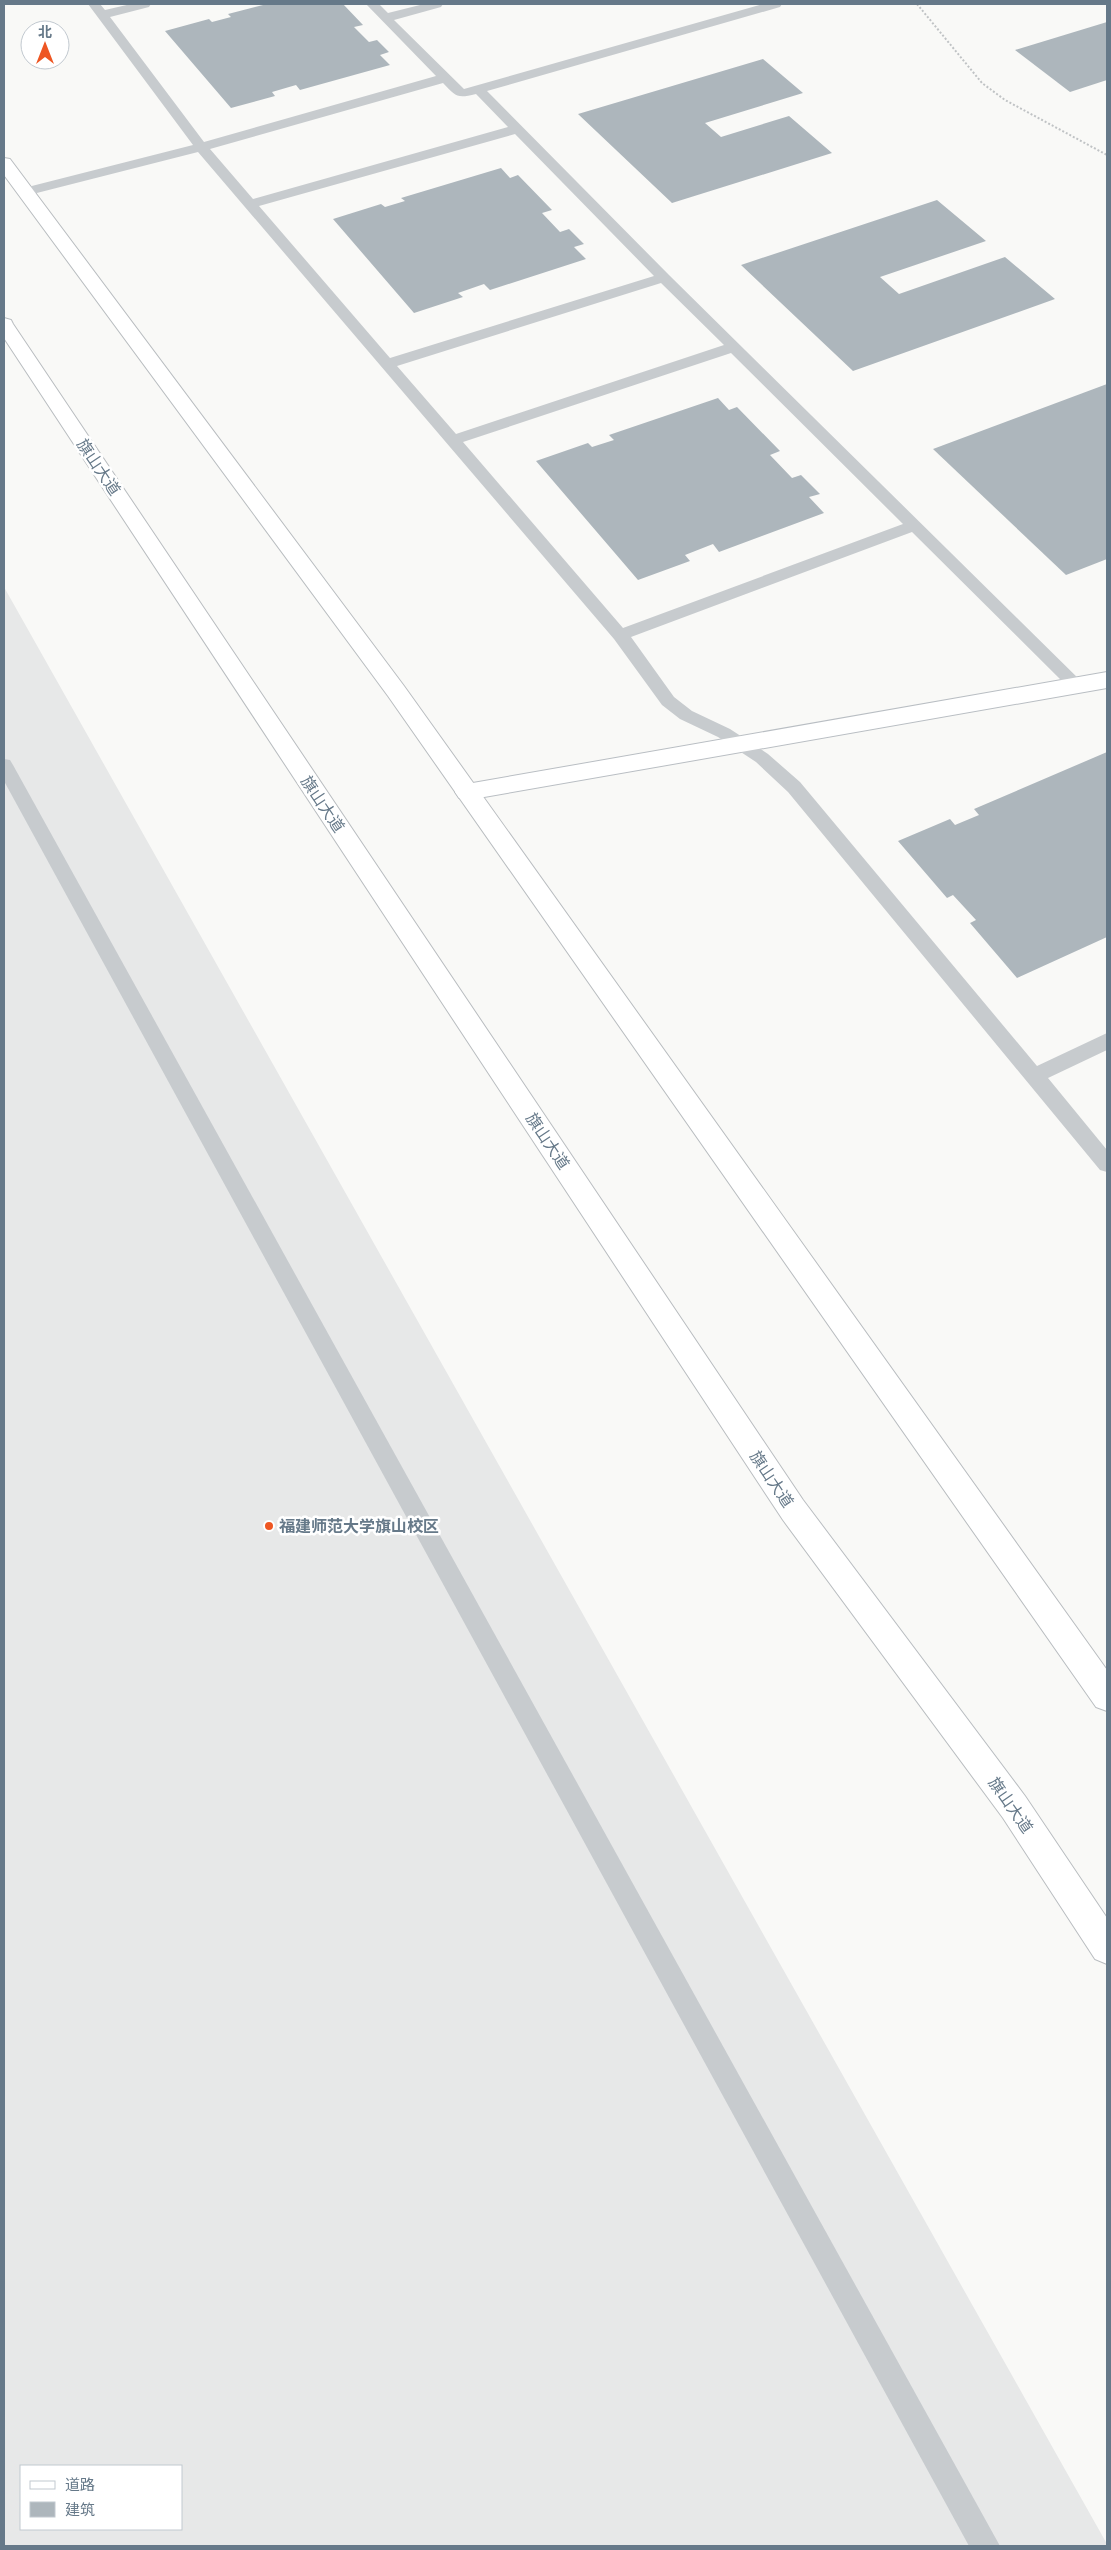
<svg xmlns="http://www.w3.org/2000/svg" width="1111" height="2550" font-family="'Public Sans','Noto Sans SC',sans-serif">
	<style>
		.built { fill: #e7e8e8; fill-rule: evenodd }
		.building { fill: #adb6bc }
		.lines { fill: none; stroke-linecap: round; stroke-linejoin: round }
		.secondary-casing { stroke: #b9bec3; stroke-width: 2 }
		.highway-casing { stroke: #b9bdc0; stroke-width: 2 }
		.path { stroke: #c0c3c5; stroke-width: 2; stroke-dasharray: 2 2; stroke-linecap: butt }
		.lane { fill: #c7cbce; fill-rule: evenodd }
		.secondary { fill: #fff; fill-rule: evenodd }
		.highway { fill: #fff; fill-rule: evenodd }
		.poi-dot { fill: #ee5622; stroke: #fff; stroke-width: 2 }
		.labels { text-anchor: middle; stroke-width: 5; stroke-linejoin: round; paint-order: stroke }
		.street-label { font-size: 16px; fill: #667989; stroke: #fff }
		.poi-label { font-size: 16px; font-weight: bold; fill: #667989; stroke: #fff; text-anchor: start }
	</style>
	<rect width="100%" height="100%" fill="#f9f9f7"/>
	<path class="built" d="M4,587L1107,2544V2546H4ZM21,2466H181V2529H21Z"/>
	<g class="building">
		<polygon points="267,4 343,4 363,25 354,27 369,42 377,40 389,52 380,55 390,65 300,90 296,85 272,92 275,96 231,108 165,31 209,19 212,22 231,17 228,14"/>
		<polygon points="1107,22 1107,80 1070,92 1015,50"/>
		<polygon points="763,59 803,93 705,123 721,137 789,116 832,153 672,203 578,114"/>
		<polygon points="501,168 510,178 518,175 552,210 542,213 560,232 569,229 584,244 574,247 586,259 490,290 484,284 458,293 463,297 414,313 333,219 381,204 385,207 405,201 401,198"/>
		<polygon points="937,200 986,241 880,277 899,294 1005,257 1055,299 853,371 741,265"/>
		<polygon points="1107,384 1107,559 1066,575 933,449"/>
		<polygon points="718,398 729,410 737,407 780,451 770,455 792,478 801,475 820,494 809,497 824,513 719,552 713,544 685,555 690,561 638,580 536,461 588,443 592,447 614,440 609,435"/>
		<polygon points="1107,752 1107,937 1017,978 970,923 976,920 953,895 947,898 898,841 950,819 955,825 979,815 974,809"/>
	</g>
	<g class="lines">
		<g class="secondary-casing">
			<polygon id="secondary" points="1107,672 1107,688 467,800 459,798 455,792 459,786 467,784"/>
		</g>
		<g class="highway-casing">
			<g id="highway">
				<polygon points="4,158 10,159 404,686 1107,1670 1107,1711 1096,1707 388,696 4,175"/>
				<polygon points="4,318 11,320 13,324 803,1500 1025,1796 1107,1918 1107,1964 1095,1959 1003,1818 783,1520 4,338"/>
			</g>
		</g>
		<polyline class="path" points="917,4 982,83 1005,100 1107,155"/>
		<g class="lane">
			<path d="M88,4H100L105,10L131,4H151L149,7L110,17L204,142L436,76L366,4H379L388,13L424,4H443L441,7L394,20L464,89L763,4H782L780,7L487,91L669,275L1085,685L1082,689H1070L912,532L631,637L674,697L692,711L730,729L768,754L800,782L1037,1066L1107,1033V1050L1048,1078L1107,1150V1172L1100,1170L788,792L756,762L718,737L680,719L662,705L614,639L198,152L25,196L20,195L18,192L20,189L193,145ZM443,83C456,96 456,99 476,94L508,127L253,199L210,149ZM515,134L654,276L390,358L259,206ZM661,283L724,345L456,434L397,366ZM731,353L903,524L623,628L463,442Z"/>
			<polygon points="4,759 10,760 13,765 1000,2546 969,2546 4,781"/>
		</g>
		<use href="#secondary" class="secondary"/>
		<use href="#highway" class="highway"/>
	</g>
	<circle class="poi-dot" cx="269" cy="1526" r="5"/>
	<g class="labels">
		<g class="street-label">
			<text transform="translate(99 467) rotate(56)" y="6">旗山大道</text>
			<text transform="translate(323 804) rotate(56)" y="6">旗山大道</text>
			<text transform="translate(548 1141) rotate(56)" y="6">旗山大道</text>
			<text transform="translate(772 1479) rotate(56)" y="6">旗山大道</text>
			<text transform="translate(1011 1805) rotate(55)" y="6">旗山大道</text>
		</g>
		<g class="poi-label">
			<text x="279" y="1532">福建师范大学旗山校区</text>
		</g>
	</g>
	<rect width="1111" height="2550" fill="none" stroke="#667989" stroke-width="10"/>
	<rect x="20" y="2465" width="162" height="65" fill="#ffffff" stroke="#c2c9d0"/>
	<rect x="30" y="2481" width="25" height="8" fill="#ffffff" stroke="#c2c9d0"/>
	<text x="65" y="2490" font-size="15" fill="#667989">道路</text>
	<rect x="30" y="2502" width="25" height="15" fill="#adb6bc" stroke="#c2c9d0"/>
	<text x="65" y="2515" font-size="15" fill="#667989">建筑</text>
	<g transform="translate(45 45)"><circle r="24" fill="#ffffff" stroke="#c2c9d0"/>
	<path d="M0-4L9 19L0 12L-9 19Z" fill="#ee5622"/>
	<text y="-8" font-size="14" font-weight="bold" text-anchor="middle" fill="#667989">北</text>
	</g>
</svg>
